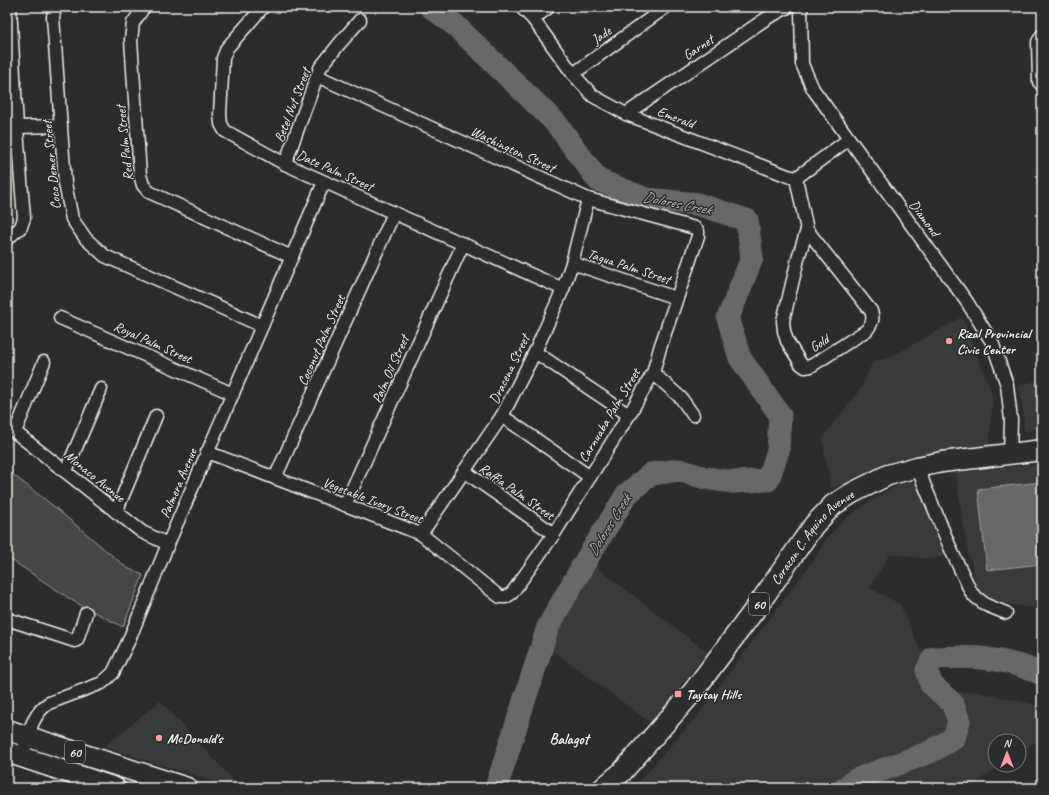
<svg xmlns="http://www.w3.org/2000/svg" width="1049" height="795" font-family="Caveat,sans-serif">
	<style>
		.built { fill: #373a3a }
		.green { fill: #444645; stroke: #9c9c96 }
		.water { fill: #676866; stroke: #9f9f9a }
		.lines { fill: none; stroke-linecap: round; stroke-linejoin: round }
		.river { stroke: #676866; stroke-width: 23 }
		.minor-casing { stroke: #f4f1e8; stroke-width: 15 }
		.primary-casing { stroke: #f4f1e8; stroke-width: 23 }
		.minor { stroke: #2a2d2e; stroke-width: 12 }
		.primary { stroke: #2a2d2e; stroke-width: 20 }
		.poi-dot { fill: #ff9aa2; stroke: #2a2d2e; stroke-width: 1.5 }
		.labels { text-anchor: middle; stroke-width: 3; stroke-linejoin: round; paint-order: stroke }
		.shield { fill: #2a2d2e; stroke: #b7b6b0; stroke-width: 1 }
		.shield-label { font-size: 13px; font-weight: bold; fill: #f4f1e8 }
		.street-label { font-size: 14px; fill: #f4f1e8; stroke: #2a2d2e }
		.poi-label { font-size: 14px; font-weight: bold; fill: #f4f1e8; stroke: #2a2d2e; text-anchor: start }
		.water-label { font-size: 15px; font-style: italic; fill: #b5b3ae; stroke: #2a2d2e }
		.neighbourhood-label { font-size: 15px; font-weight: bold; fill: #f4f1e8; stroke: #2a2d2e }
	</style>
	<rect width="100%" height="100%" fill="#2a2d2e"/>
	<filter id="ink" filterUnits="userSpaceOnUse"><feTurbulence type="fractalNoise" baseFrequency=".025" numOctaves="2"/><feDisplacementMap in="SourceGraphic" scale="8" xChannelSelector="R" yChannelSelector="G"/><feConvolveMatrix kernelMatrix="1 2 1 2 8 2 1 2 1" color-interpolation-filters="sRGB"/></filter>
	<g filter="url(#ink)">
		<g class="built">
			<polygon points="962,317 993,397 989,447 905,457 868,471 831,489 822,438 861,388 873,361 889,358"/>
			<polygon points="1042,380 1042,428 1024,432 1023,409 1019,385"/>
			<polygon points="1042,464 1042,610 979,599 966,542 955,472"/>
			<polygon points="920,479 949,554 933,559 890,554 870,588 900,604 921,651 930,695 973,691 1042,706 1042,738 1019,753 1019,741 995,741 995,765 1002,765 968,788 633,788 697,716 815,558 827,538 845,519 869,502 898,485"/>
			<polygon points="591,563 707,652 651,723 550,649 560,619"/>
			<polygon points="160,701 241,788 236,788 177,770 104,747"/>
		</g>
		<polygon class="green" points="7,470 52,505 127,568 143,575 123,627 73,601 7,557"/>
		<polygon class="water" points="1042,482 1042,564 987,570 978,489"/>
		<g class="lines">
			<g class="river">
				<polyline points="431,7 455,25 556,123 598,180 646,199 697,204 747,220 752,258 728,318 740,358 780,415 778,451 768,480 733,482 705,478 679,470 651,474 627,494 586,560 548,627 496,788"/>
				<path d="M845,788L855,780L930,752L954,738L959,721L952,703L931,684L927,670L933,658C974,656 1003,657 1042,674"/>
			</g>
			<g class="minor-casing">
				<g id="minor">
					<polyline points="55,7 53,17 65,183 72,219 86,239 105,256 262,326"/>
					<polyline points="144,7 133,23 131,40 140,175 143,185 149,192 292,257"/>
					<polyline points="263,7 227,48 223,58 220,114 221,124 225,131 285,164 563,289"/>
					<polyline points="521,7 533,19 573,74 593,96 626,114 788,176 796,178 849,139"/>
					<polyline points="801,7 802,64 813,89 967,302 992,342 1007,385 1011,420 1010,455"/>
					<polyline points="533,19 549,7"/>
					<polyline points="1042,35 1038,42 1039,82 1042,85"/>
					<polyline points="573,74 666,7"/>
					<polyline points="626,114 767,18 788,7"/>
					<polyline points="18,127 61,126"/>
					<polyline points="285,164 320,68 340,43 360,20"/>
					<path d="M796,178L807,230L799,255L783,321L784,331L787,341L801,364L805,367L811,366L867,330C872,323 874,319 871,311L807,230"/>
					<polyline points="7,239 21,227 24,218 18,143 10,7"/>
					<polyline points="572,263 676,298"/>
					<polyline points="60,318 233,394"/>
					<polyline points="535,352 629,415"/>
					<polyline points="653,373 681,398 693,415"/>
					<polyline points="502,416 590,477"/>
					<polyline points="7,424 15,432 142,532 168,544"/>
					<polyline points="15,432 44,362"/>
					<polyline points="207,452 421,534 500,597 506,597 512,593 554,534 629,415 653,373 660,348 698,236 698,231 695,228 588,199 317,76"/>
					<polyline points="917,467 952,552 972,594 986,605 1006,613"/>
					<polyline points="66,471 101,389"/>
					<polyline points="464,471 554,534"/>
					<polyline points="275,478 394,213"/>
					<polyline points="345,505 463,244"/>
					<polyline points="116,512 156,416"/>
					<polyline points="421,534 502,416 535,352 563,289 572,263 588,199"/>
					<polyline points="7,619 75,641 77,640 86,613"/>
					<path d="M22,757C28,738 31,714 49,703L102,683L113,673L129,640L168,544L324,182"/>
				</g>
			</g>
			<g class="primary-casing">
				<g id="primary">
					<polyline points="7,730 187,788"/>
					<polyline points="7,752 115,788"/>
					<path id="s1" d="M603,788L622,772L692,693L756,608L814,525L833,505L852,493L888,475L917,467L942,462L1042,450"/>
				</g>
			</g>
			<use href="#minor" class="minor"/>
			<use href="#primary" class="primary"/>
		</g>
	</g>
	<g class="poi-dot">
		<circle cx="949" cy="341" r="4"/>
		<rect x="674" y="690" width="8" height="8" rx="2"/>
		<circle cx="159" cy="738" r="4"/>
	</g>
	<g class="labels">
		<g class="shield">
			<rect x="749" y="593" width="20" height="22" rx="3"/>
			<rect x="65" y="741" width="20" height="22" rx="3"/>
		</g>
		<g class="shield-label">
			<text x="759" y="609">60</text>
			<text x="75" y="757">60</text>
		</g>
		<g class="street-label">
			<text transform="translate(601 35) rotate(-36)" y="5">Jade</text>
			<text transform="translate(698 47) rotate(-34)" y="5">Garnet</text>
			<text transform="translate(292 105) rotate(-69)" y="5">Betel Nut Street</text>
			<text transform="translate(676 117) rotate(21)" y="5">Emerald</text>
			<text transform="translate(124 143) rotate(-96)" y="5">Red Palm Street</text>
			<text transform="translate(513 149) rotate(25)" y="5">Washington Street</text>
			<text transform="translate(51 165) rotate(-96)" y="5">Coco Demer Street</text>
			<text transform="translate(335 170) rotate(24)" y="5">Date Palm Street</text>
			<text transform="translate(925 218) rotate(54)" y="5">Diamond</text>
			<text transform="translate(629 266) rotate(18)" y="5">Tagua Palm Street</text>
			<text transform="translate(321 340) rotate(-66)" y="5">Coconut Palm Street</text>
			<text transform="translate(153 342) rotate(24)" y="5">Royal Palm Street</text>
			<text transform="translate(819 343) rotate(-33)" y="5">Gold</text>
			<text transform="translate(390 369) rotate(-66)" y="5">Palm Oil Street</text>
			<text transform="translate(509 369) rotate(-64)" y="5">Dracena Street</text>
			<text transform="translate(609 415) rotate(-59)" y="5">Carnuaba Palm Street</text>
			<text transform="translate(95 476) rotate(39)" y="5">Monaco Avenue</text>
			<text transform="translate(178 483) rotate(-67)" y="5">Palmera Avenue</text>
			<text transform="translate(517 491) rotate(35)" y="5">Raffia Palm Street</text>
			<text transform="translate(373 500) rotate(21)" y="5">Vegetable Ivory Street</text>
			<text dy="5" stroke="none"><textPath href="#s1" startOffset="328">Corazon C. Aquino Avenue</textPath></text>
		</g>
		<g class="poi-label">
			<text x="957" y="338">Rizal Provincial<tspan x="957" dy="16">Civic Center</tspan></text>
			<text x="686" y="699">Taytay Hills</text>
			<text x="167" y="743">McDonald's</text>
		</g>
		<g class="water-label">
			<text transform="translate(677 203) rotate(11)" y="5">Dolores Creek</text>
			<text transform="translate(609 525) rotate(-58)" y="5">Dolores Creek</text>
		</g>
		<g class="neighbourhood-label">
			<text x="569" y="744">Balagot</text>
		</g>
	</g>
	<rect width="1049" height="795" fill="none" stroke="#2a2d2e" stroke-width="24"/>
	<rect x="12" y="12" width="1025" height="771" fill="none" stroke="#f4f1e8" stroke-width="1.5" filter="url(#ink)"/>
	<g transform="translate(1007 753)"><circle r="19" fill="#2a2d2e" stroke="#7b7b78"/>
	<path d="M0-3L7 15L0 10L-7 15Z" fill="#ff9aa2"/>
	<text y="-6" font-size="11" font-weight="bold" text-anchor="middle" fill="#f4f1e8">N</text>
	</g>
</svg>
